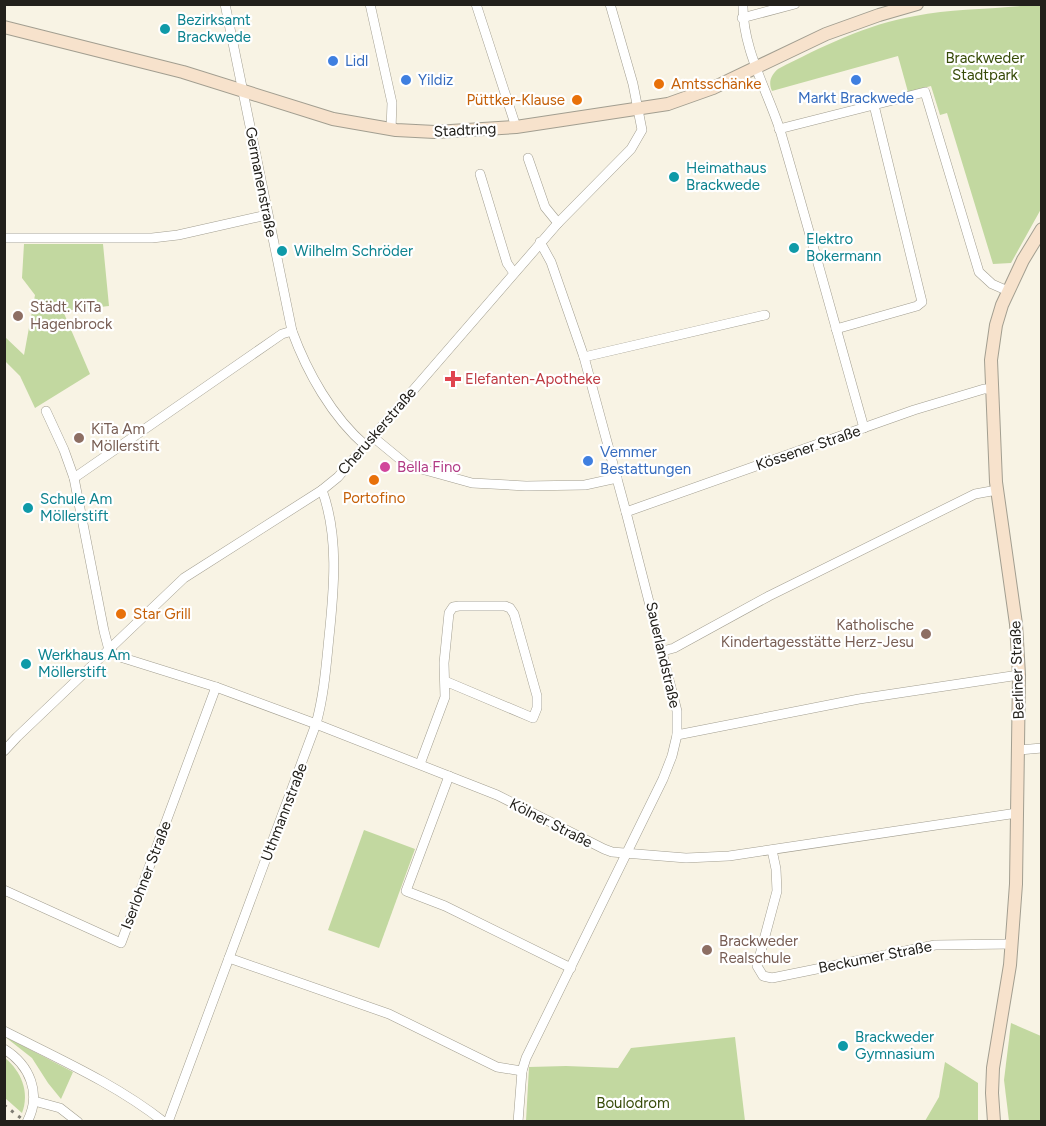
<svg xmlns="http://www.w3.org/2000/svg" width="1046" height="1126" font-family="Figtree,sans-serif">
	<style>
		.green { fill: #c2d8a0 }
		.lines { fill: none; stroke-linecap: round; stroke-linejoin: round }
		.street-casing { stroke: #a29e90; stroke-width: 10 }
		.secondary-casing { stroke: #a29e90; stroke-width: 14 }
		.street { stroke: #fff; stroke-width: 9 }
		.secondary { stroke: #f7e2cc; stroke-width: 12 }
		.rail { stroke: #7e7b72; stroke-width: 3; stroke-dasharray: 3 6; stroke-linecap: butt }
		.culture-dot { fill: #0f9aa8; stroke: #fff; stroke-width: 2 }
		.shop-dot { fill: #3f7fe0; stroke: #fff; stroke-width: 2 }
		.food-dot { fill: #e8710a; stroke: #fff; stroke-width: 2 }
		.education-dot { fill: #8d6e63; stroke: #fff; stroke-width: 2 }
		.health-dot { fill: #e0444e; stroke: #fff; stroke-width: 2 }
		.hotel-dot { fill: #d1479c; stroke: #fff; stroke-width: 2 }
		.labels { text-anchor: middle; stroke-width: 4.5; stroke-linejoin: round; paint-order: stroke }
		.culture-label { font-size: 15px; fill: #0d838f; stroke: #fff; text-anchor: start }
		.park-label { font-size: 15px; fill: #374b08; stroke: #fff }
		.shop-label { font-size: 15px; fill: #366cbe; stroke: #fff; text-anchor: start }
		.food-label { font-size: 15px; fill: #c56008; stroke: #fff; text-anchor: start }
		.street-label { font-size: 15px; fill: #22201b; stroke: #fff }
		.education-label { font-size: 15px; fill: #785e54; stroke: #fff; text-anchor: start }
		.health-label { font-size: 15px; fill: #be3a42; stroke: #fff; text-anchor: start }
		.hotel-label { font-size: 15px; fill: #b23c85; stroke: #fff; text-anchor: start }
	</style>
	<rect width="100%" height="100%" fill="#f8f3e4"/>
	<g class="green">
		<path d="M1029,5H1041V209L1011,263L993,264L947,113L940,115L931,86L908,92L898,56L772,91C768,82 771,75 778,69C821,47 867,24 915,16C952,8 991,10 1029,5Z"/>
		<polygon points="24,244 103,244 109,306 63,311 90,374 35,408 20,376 5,361 5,337 24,355 35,295 22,278"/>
		<polygon points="364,830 415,849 379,948 328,930"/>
		<polygon points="1011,1023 1041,1036 1041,1121 1009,1121 1004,1080"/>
		<polygon points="4,1036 73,1072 61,1099 48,1083 32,1058"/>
		<polygon points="735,1037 745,1121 526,1121 529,1067 566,1066 618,1068 631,1048"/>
		<path d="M5,1058C21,1071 30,1092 22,1113L5,1098Z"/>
		<polygon points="945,1062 978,1083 978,1121 925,1121 939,1097"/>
	</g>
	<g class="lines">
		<g class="street-casing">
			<g id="street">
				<path d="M225,4L292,331C307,372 332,417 366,446"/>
				<polyline points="370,4 392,103 391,129"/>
				<polyline points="476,4 516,127"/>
				<path d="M743,4C742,48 767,90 780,130C809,229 836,329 864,428"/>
				<polyline points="742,18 795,4"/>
				<polyline points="779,129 925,92 979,272 992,284 1008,291"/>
				<polyline points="528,158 545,207 558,223"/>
				<polyline points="480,174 507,263 514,273"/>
				<polyline points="4,238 152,238 178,235 267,215"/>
				<polyline points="836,329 917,306 922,302 874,105"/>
				<polyline points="584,357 765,315"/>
				<polyline points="46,411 64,450 74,478 104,631 109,650"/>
				<polyline points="373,437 407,465 472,483 526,486 585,485 617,478"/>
				<polyline points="74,478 282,334 292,331"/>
				<polyline points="626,512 914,410 984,389 991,389"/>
				<polyline points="109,650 117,656 216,687 316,724 497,795 604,849 612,852 686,858 729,856 1017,813"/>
				<polyline points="663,651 674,648 769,596 975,494 997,490"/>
				<polyline points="677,735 859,699 1019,675"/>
				<polyline points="1019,750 1042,748"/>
				<polyline points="4,751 17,737 184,578 322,490 338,477 558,223 631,149 642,130 633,84 610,4"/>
				<polyline points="420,764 445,697 444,663 449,613 453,607 459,606 505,606 510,608 514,614 537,696 537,708 533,718 445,681"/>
				<polyline points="449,776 406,891 445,906 571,968"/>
				<polyline points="772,850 776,869 777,891 757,966 763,976 772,978 935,945 1012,944"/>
				<polyline points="4,890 121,943 216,687"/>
				<polyline points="229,958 389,1014 497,1067 522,1071"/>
				<path d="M4,1031C59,1059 116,1084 164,1122"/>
				<path d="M4,1049C30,1065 42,1094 27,1122"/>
				<polyline points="34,1101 60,1108 78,1122"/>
				<path d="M168,1122L316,724C324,695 326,667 329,637C334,589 339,536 322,490"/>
				<polyline points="518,1122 522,1071 526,1058 663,779 672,756 677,735 677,711 626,512 584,357 551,262 540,242"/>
			</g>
		</g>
		<g class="secondary-casing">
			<g id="secondary">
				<polyline points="4,27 183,72 333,119 396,130 435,132 516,127 668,104 713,88 826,34 879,15 917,4"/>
				<polyline points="994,1122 992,1093 993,1068 1010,965 1016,884 1019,675 1016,624 996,482 991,360 996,325 1002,305 1023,260 1042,229"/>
			</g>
		</g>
		<use href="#street" class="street"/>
		<use href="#secondary" class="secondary"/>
		<polyline class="rail" points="4,1105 26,1122"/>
	</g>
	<g class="culture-dot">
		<circle cx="165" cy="29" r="6"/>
		<circle cx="674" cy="177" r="6"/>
		<circle cx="794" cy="248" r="6"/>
		<circle cx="282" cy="251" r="6"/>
		<circle cx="28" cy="508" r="6"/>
		<circle cx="26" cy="664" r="6"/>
		<circle cx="843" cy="1046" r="6"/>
	</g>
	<g class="shop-dot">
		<circle cx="333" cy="61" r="6"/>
		<circle cx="406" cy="80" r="6"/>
		<circle cx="856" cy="80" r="6"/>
		<circle cx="588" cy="461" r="6"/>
	</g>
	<g class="food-dot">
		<circle cx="659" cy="84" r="6"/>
		<circle cx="577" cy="100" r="6"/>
		<circle cx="374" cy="480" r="6"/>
		<circle cx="121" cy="614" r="6"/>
	</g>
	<g class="education-dot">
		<circle cx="18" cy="316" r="6"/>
		<circle cx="79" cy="438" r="6"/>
		<circle cx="926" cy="634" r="6"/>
		<circle cx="707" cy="950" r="6"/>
	</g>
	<path class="health-dot" d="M450 370h6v6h6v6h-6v6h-6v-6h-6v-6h6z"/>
	<circle class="hotel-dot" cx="385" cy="467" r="6"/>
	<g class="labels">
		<g class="culture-label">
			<text x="177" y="25">Bezirksamt<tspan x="177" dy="17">Brackwede</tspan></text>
			<text x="686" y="173">Heimathaus<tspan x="686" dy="17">Brackwede</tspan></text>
			<text x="806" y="244">Elektro<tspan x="806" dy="17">Bokermann</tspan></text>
			<text x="294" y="256">Wilhelm Schröder</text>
			<text x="40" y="504">Schule Am<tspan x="40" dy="17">Möllerstift</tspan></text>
			<text x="38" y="660">Werkhaus Am<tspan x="38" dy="17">Möllerstift</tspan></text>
			<text x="855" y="1042">Brackweder<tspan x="855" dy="17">Gymnasium</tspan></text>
		</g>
		<g class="park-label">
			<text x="985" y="63">Brackweder<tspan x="985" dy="17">Stadtpark</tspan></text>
			<text x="633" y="1108">Boulodrom</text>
		</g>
		<g class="shop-label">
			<text x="345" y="66">Lidl</text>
			<text x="418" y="85">Yildiz</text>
			<text x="856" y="103" text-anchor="middle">Markt Brackwede</text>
			<text x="600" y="457">Vemmer<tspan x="600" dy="17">Bestattungen</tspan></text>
		</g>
		<g class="food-label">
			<text x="671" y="89">Amtsschänke</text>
			<text x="565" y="105" text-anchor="end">Püttker-Klause</text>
			<text x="374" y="503" text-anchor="middle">Portofino</text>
			<text x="133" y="619">Star Grill</text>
		</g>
		<g class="street-label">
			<text transform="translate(465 130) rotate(-3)" y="5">Stadtring</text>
			<text transform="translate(261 182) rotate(79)" y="5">Germanenstraße</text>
			<text transform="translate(377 431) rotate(-49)" y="5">Cheruskerstraße</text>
			<text transform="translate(808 448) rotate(-19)" y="5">Kössener Straße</text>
			<text transform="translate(663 655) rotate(77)" y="5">Sauerlandstraße</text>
			<text transform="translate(1017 670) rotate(-92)" y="5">Berliner Straße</text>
			<text transform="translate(284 812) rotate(-69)" y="5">Uthmannstraße</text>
			<text transform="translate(551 823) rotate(27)" y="5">Kölner Straße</text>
			<text transform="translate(146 875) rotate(-69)" y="5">Iserlohner Straße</text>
			<text transform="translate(875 957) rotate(-11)" y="5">Beckumer Straße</text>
		</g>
		<g class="education-label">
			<text x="30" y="312">Städt. KiTa<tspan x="30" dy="17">Hagenbrock</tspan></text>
			<text x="91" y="434">KiTa Am<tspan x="91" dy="17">Möllerstift</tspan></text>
			<text x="914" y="630" text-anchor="end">Katholische<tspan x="914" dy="17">Kindertagesstätte Herz-Jesu</tspan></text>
			<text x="719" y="946">Brackweder<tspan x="719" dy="17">Realschule</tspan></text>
		</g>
		<g class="health-label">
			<text x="465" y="384">Elefanten-Apotheke</text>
		</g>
		<g class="hotel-label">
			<text x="397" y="472">Bella Fino</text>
		</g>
	</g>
	<rect width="1046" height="1126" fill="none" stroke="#22201b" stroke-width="12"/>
</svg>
